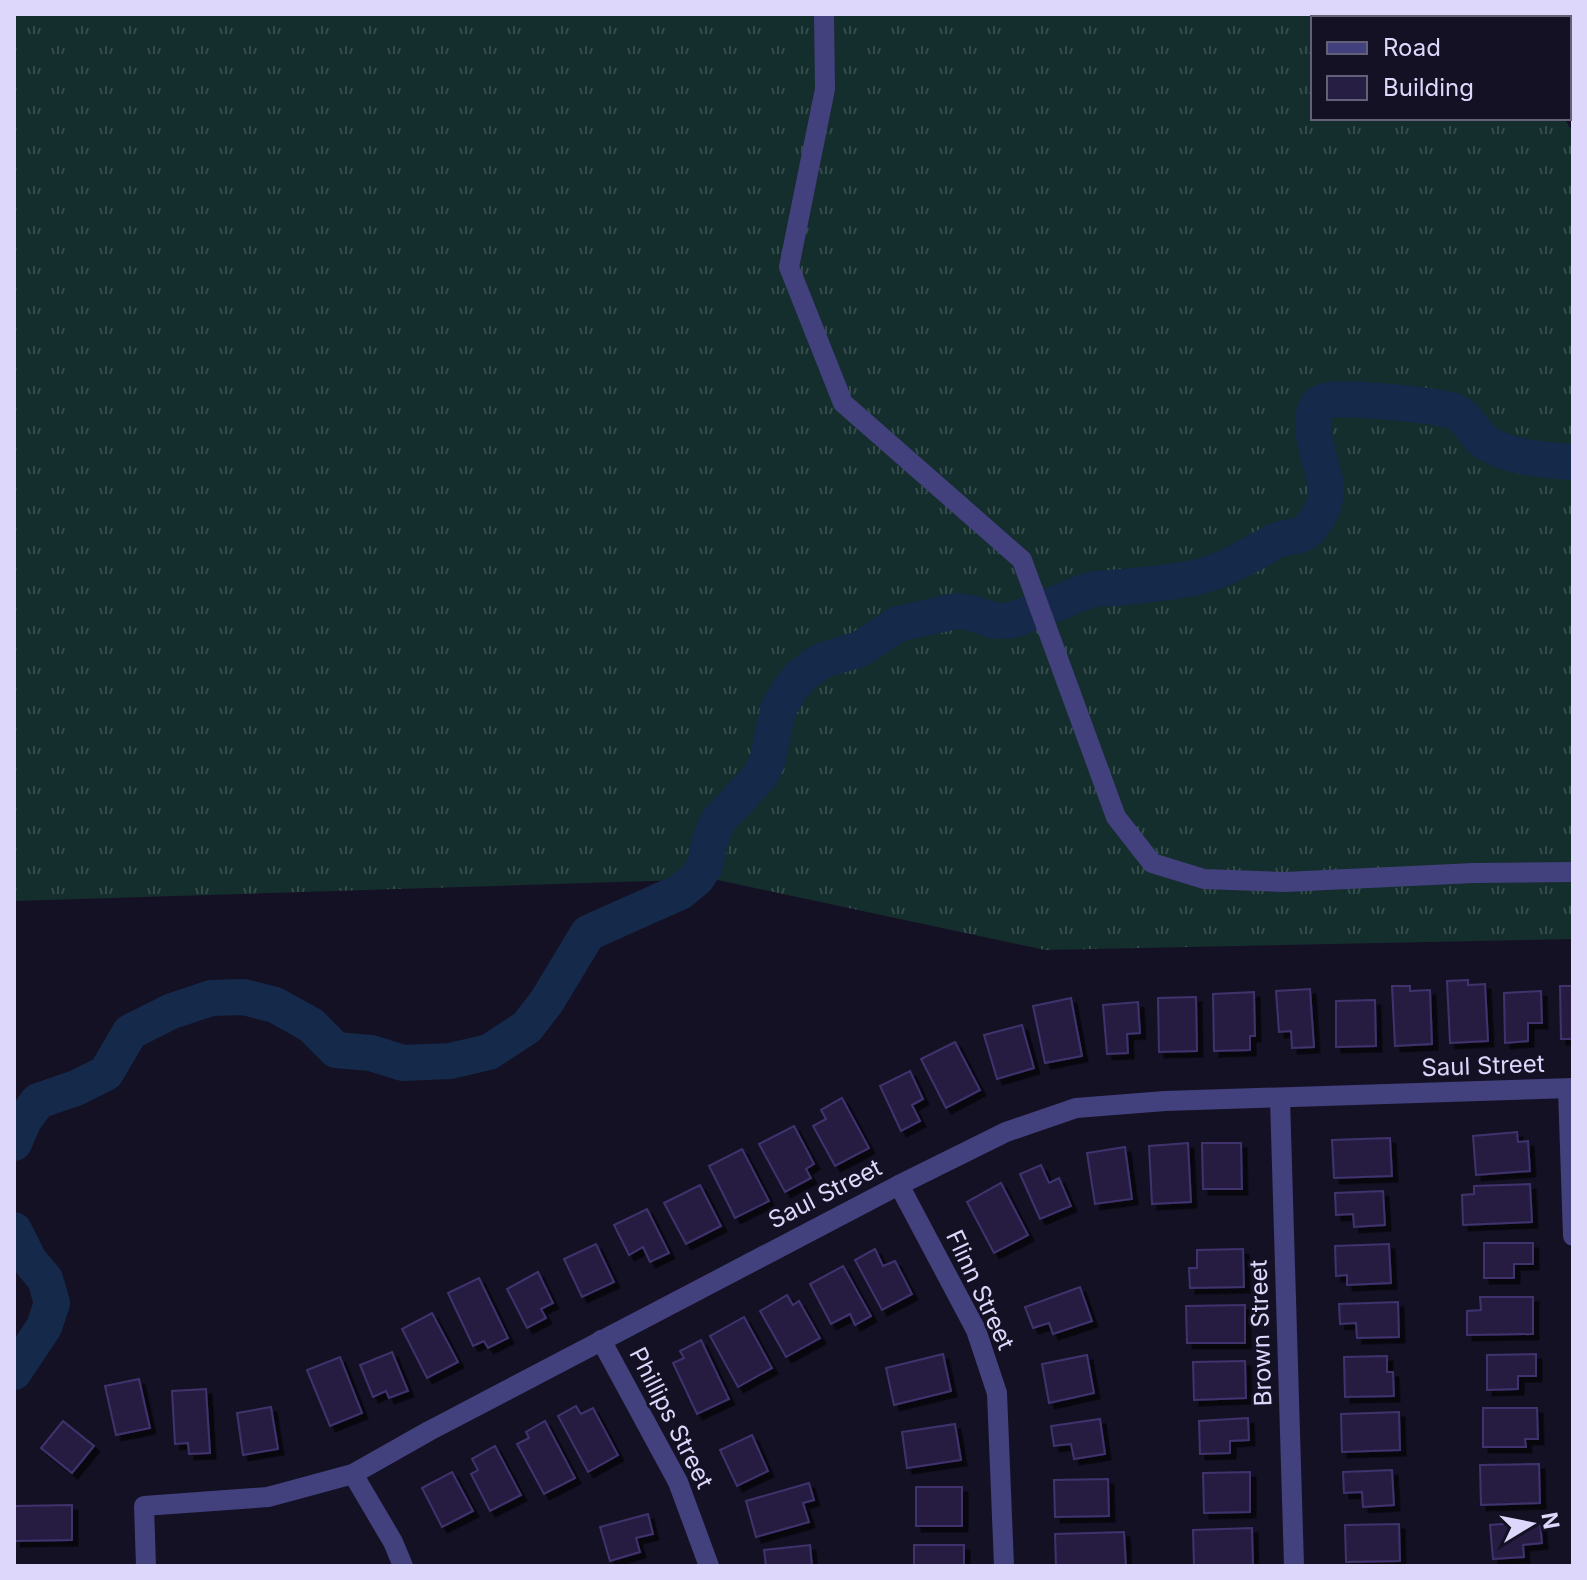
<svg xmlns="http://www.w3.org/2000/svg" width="1587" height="1580" font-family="Inter,sans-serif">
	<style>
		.grass { fill: url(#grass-tufts) }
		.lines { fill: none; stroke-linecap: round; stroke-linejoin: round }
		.river { stroke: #15294a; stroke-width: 36 }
		.building { fill: #261f43; stroke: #3f336d; stroke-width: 2; filter: url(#shadow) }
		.minor { stroke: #43407e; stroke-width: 20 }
		.labels { text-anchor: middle; stroke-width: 6; stroke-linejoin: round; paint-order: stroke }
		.street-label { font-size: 24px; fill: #dcd7fb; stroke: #141124 }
	</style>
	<defs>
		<pattern id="grass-tufts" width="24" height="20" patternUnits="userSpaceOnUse" patternTransform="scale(2)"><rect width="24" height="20" fill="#142d2d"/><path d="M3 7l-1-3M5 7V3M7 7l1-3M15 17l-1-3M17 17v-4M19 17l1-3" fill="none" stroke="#364b4c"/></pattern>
		<filter id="shadow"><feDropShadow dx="5.5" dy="5.5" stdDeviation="0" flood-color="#0009"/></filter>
	</defs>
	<rect width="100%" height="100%" fill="#141124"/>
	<polygon class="grass" points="14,14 1501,14 1504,18 1313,18 1313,118 1564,118 1573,133 1573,939 1045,950 713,879 14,901"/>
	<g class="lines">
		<g class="river">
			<path d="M1050,606C1063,601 1077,594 1090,590C1097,588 1106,588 1114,588C1141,585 1171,583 1198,577C1224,571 1252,554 1275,541C1285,536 1300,538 1308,530C1319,518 1328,502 1326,486C1324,468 1296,404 1329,400C1350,397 1437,405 1456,412C1469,418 1473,433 1485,442C1509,458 1545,460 1573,462"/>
			<polyline points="14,1143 24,1120 38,1101 76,1088 106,1073 130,1032 172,1011 211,998 244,997 275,1005 311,1025 336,1050 371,1053 403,1063 450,1061 489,1052 527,1027 547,1001 588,933 680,892 697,878 705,866 710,840 718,821 760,776 767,762 778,710 789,690 801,676 821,661 860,649 898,624 956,611 972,613 995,621 1013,620 1031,613"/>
			<polyline points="14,1230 29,1260 45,1279 52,1303 44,1327 14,1372"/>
		</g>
	</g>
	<g class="building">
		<polygon points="1468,980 1468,985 1485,984 1488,1041 1450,1043 1447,981"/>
		<polygon points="1392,986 1410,986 1410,991 1430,990 1432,1044 1395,1046"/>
		<polygon points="1560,986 1573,986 1573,1039 1561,1039"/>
		<polygon points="1310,989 1314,1047 1292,1048 1291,1031 1279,1032 1276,991"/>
		<polygon points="1541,991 1542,1023 1528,1023 1528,1041 1505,1043 1504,993"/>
		<polygon points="1254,992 1255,1036 1250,1036 1250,1050 1214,1051 1213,994"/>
		<polygon points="1196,997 1197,1051 1159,1052 1158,998"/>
		<polygon points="1071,998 1082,1056 1045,1063 1033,1006"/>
		<polygon points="1375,1000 1376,1046 1336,1047 1336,1001"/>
		<polygon points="1138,1002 1140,1033 1127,1034 1128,1053 1107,1054 1103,1005"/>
		<polygon points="1022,1025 1034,1068 997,1079 984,1035"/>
		<polygon points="955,1042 980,1090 946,1108 921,1059"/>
		<polygon points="910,1071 923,1099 912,1105 920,1121 901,1131 880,1086"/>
		<polygon points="842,1098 869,1148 835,1166 813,1126 826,1119 821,1110"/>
		<polygon points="794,1126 814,1164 806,1169 811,1178 785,1192 759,1144"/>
		<polygon points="1517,1132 1518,1142 1528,1141 1530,1171 1476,1175 1473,1136"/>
		<polygon points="1390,1138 1392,1176 1334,1178 1332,1140"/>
		<polygon points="1188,1143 1191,1202 1152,1204 1149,1146"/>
		<polygon points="1202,1143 1241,1143 1242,1189 1203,1189"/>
		<polygon points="1125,1147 1132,1199 1095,1204 1087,1153"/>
		<polygon points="742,1149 769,1201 735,1218 709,1166"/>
		<polygon points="1041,1165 1049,1183 1059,1178 1071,1206 1040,1219 1020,1174"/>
		<polygon points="1001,1183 1028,1235 994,1253 967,1202"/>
		<polygon points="1530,1184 1532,1222 1463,1225 1462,1195 1474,1194 1474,1186"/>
		<polygon points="700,1185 721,1226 686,1244 664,1203"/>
		<polygon points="1383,1191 1385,1225 1354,1227 1353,1214 1336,1215 1335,1193"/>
		<polygon points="647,1209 669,1253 650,1262 643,1247 629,1255 614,1225"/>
		<polygon points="1484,1243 1533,1243 1533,1264 1514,1264 1514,1278 1484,1278"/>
		<polygon points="596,1244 614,1282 582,1297 564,1259"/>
		<polygon points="1389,1244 1391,1283 1347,1285 1347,1275 1336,1276 1335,1246"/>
		<polygon points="875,1249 883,1266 895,1261 912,1294 882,1310 855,1260"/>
		<polygon points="1243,1249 1244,1287 1190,1288 1189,1268 1197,1268 1197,1250"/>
		<polygon points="843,1266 871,1316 855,1325 850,1314 831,1324 810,1284"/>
		<polygon points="538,1272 553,1303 541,1309 546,1318 527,1328 507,1289"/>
		<polygon points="479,1278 508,1338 488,1348 484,1341 473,1346 448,1293"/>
		<polygon points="1080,1287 1092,1321 1053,1334 1049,1323 1033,1328 1025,1307"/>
		<polygon points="787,1295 793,1305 799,1301 820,1338 786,1357 760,1311"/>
		<polygon points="1480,1297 1533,1297 1533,1334 1467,1335 1467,1311 1481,1310"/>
		<polygon points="1398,1302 1399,1337 1357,1338 1356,1323 1340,1324 1339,1304"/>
		<polygon points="1245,1305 1245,1343 1187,1343 1186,1306"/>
		<polygon points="432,1313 458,1362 427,1378 402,1329"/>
		<polygon points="744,1317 772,1368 738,1387 710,1336"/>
		<polygon points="701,1340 729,1399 697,1414 673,1363 684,1358 680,1351"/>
		<polygon points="392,1352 408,1391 389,1398 386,1391 373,1397 360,1365"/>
		<polygon points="943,1354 951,1391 894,1405 886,1368"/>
		<polygon points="1536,1354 1536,1376 1518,1376 1518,1389 1487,1390 1487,1355"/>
		<polygon points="1087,1355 1094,1393 1049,1403 1042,1364"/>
		<polygon points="1387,1356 1387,1372 1393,1372 1394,1396 1345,1397 1344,1357"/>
		<polygon points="340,1357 362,1413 330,1426 307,1370"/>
		<polygon points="1245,1361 1246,1398 1194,1400 1193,1362"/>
		<polygon points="139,1379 150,1428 116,1435 105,1386"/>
		<polygon points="206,1389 210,1453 189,1454 188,1443 175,1444 172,1391"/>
		<polygon points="576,1406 581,1414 593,1408 618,1455 588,1472 558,1416"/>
		<polygon points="271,1407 278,1449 243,1455 237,1413"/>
		<polygon points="1483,1408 1537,1408 1538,1439 1525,1439 1526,1447 1483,1447"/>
		<polygon points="1399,1412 1400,1450 1342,1452 1341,1414"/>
		<polygon points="1248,1418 1249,1440 1230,1441 1230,1453 1200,1454 1199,1421"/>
		<polygon points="1100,1419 1105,1454 1074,1459 1071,1444 1054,1446 1051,1426"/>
		<polygon points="63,1421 94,1446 72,1473 41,1448"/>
		<polygon points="545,1421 575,1478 544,1494 517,1444 529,1438 526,1432"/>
		<polygon points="955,1424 961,1460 907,1468 902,1432"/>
		<polygon points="752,1435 768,1471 737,1486 720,1450"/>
		<polygon points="495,1446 521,1495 490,1511 471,1474 478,1470 472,1459"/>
		<polygon points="1539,1464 1540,1503 1481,1505 1480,1465"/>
		<polygon points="1392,1470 1394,1505 1363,1507 1362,1492 1344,1493 1343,1472"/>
		<polygon points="452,1472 473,1511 442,1527 422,1488"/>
		<polygon points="1250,1472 1250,1512 1204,1513 1203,1473"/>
		<polygon points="1108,1479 1109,1516 1055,1517 1054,1480"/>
		<polygon points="809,1483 814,1500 803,1503 809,1522 756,1537 746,1501"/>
		<rect x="916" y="1487" width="46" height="39"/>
		<polygon points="72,1505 72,1540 15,1541 15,1506"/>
		<polygon points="648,1514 653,1534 636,1538 640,1552 610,1561 600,1527"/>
		<polygon points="1540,1521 1542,1543 1523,1545 1524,1557 1493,1559 1490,1525"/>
		<polygon points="1399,1524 1400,1561 1346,1562 1345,1525"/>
		<polygon points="1252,1528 1253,1566 1194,1566 1193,1530"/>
		<polygon points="1124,1532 1126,1566 1056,1566 1055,1534"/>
		<polygon points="810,1545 812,1566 766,1566 764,1550"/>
		<rect x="914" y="1545" width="50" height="21"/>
	</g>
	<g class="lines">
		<g class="minor">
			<polyline points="824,14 825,89 789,267 843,403 1022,560 1116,817 1152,863 1204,879 1284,882 1474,873 1573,872"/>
			<polyline points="1568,1089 1573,1236"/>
			<polyline points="1280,1099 1294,1566"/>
			<polyline points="899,1185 976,1330 997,1393 1004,1566"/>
			<polyline points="601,1340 678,1482 709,1566"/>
			<polyline points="353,1474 393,1542 403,1566"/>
			<polyline points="146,1566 144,1506 268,1497 353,1474 429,1431 899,1185 1006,1132 1076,1108 1165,1101 1573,1088"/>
		</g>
	</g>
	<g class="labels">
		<g class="street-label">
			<text transform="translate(1483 1066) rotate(-2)" y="8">Saul Street</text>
			<text transform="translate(825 1194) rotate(-27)" y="8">Saul Street</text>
			<text transform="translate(980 1290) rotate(65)" y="8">Flinn Street</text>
			<text transform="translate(1261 1333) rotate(-92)" y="8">Brown Street</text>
			<text transform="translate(671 1418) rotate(63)" y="8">Phillips Street</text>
		</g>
	</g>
	<rect width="1587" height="1580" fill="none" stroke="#dcd7fb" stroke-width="32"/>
	<rect x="1311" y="16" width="260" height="104" fill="#141124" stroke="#64607a" stroke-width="2"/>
	<rect x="1327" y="42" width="40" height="12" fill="#43407e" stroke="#64607a" stroke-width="2"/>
	<text x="1383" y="56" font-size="24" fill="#dcd7fb">Road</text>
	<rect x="1327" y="76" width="40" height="24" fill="#261f43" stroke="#64607a" stroke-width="2"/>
	<text x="1383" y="96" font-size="24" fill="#dcd7fb">Building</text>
	<g transform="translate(1531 1524) rotate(80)" stroke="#141124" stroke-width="6" paint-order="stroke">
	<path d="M0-6L14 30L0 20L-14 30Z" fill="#dcd7fb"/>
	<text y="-12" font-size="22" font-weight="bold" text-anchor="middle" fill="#dcd7fb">N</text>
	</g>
</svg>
